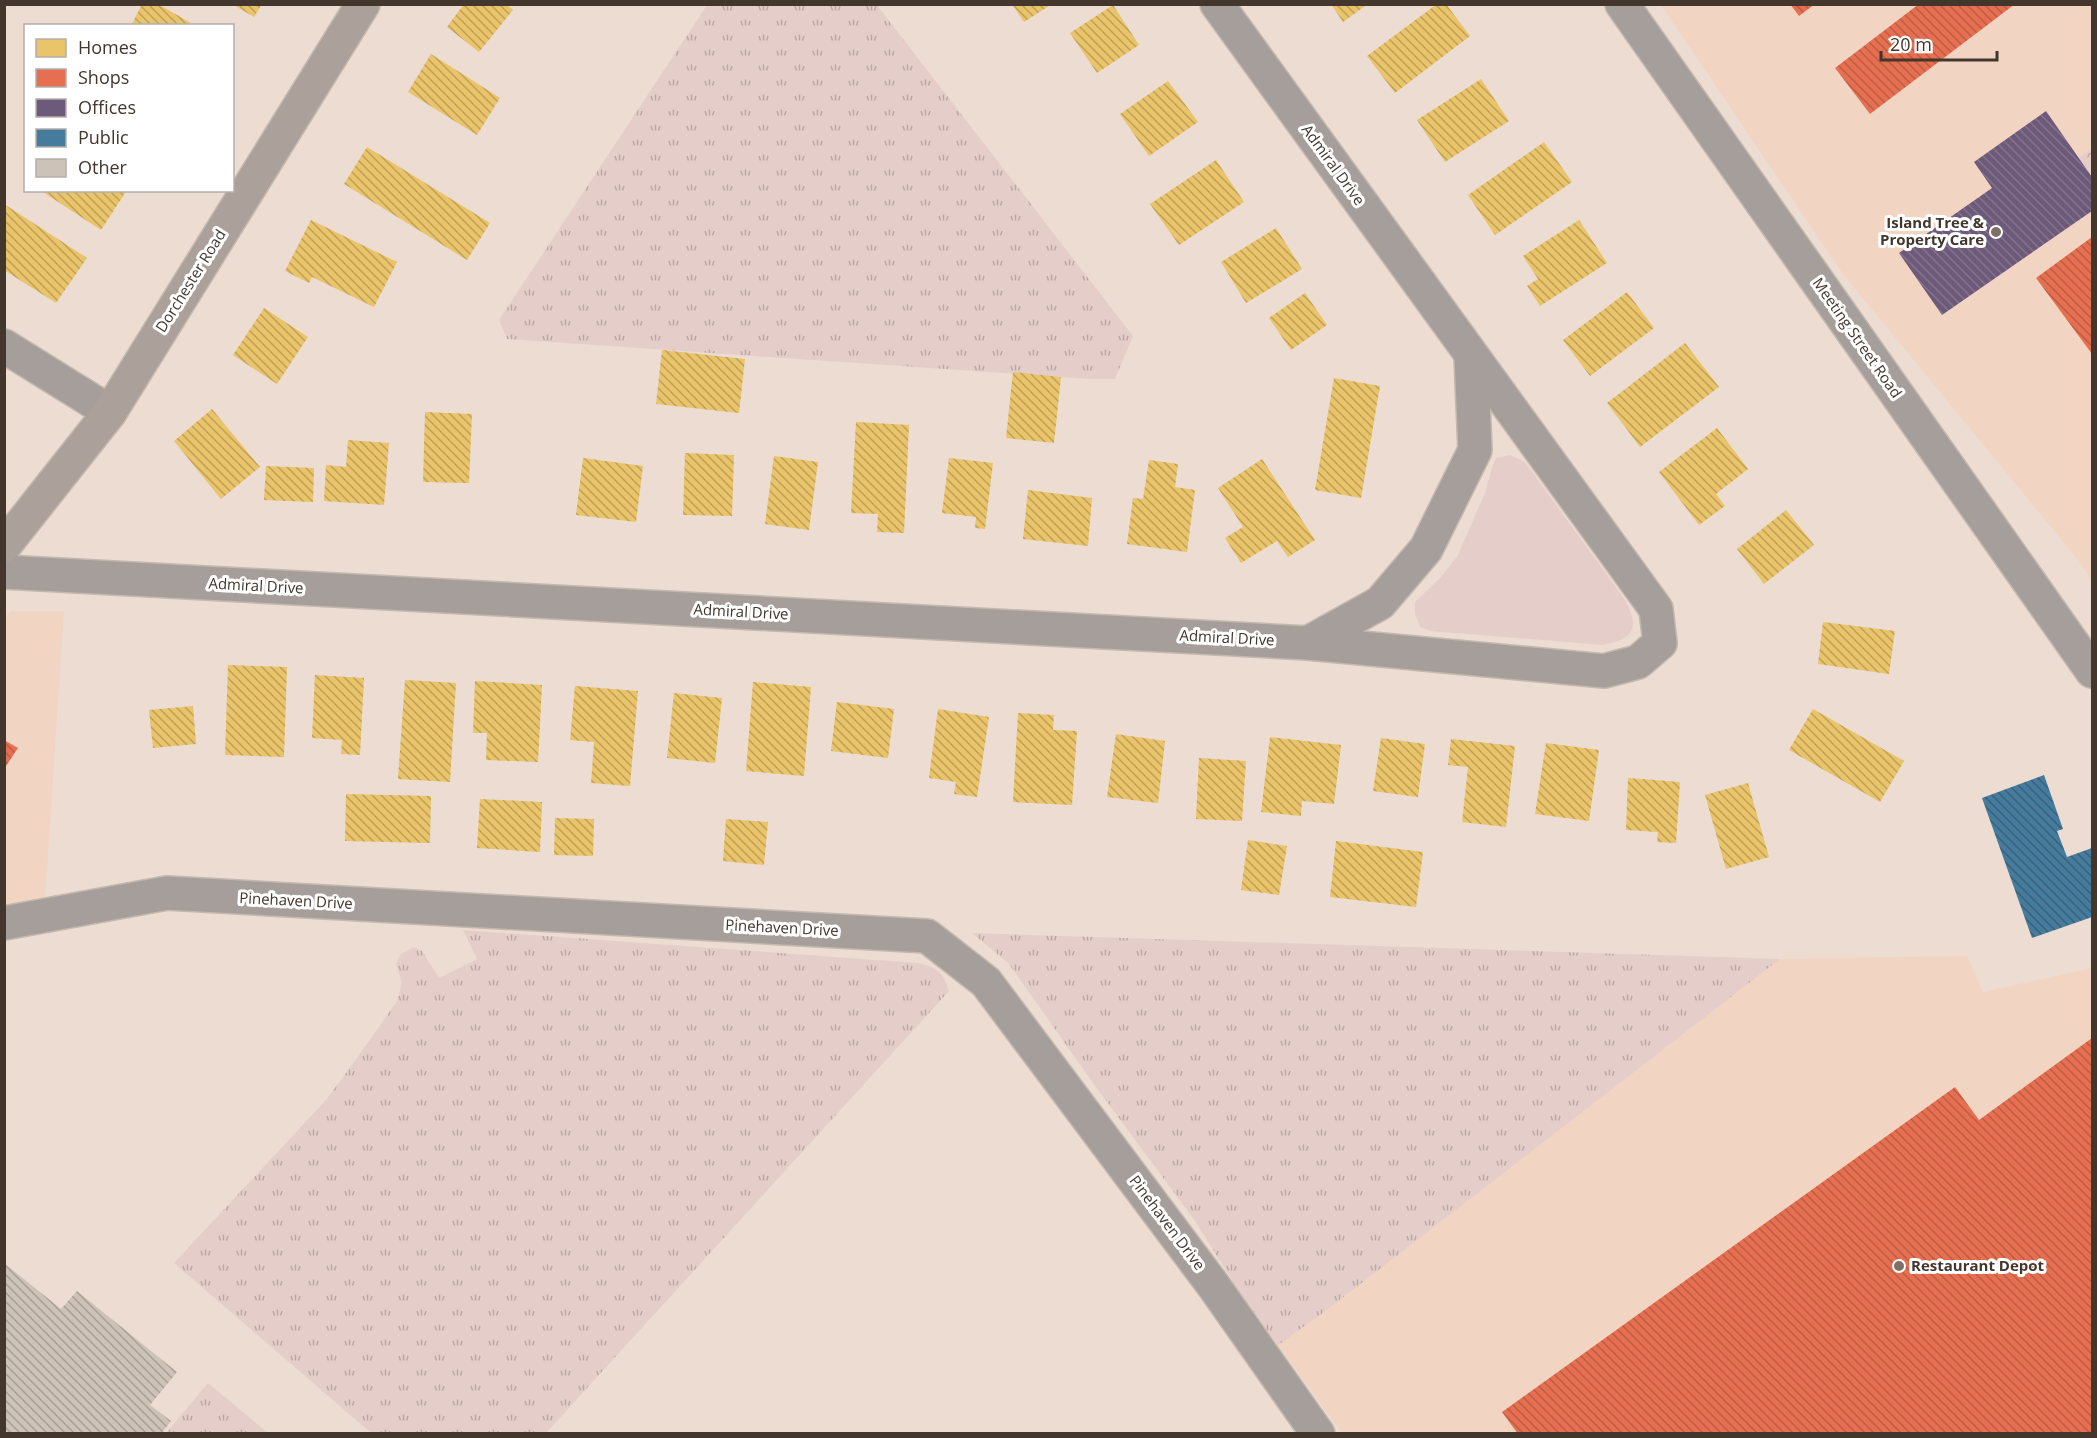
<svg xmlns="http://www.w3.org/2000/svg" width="2097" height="1438" font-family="'Open Sans',sans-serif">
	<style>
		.built { fill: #f1d5c2 }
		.grass { fill: url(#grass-tufts) }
		.forest { fill: url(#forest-crowns) }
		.green { fill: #e5ceca }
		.homes { fill: url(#homes-back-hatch) }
		.shops { fill: url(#shops-back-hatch) }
		.offices { fill: url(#offices-back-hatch) }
		.public { fill: url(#public-back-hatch) }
		.building { fill: url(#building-back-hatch) }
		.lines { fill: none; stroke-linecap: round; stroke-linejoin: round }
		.minor-casing { stroke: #c4b8af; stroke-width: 36 }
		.major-casing { stroke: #c4b8af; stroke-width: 36 }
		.minor { stroke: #a69e9a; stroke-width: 33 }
		.major { stroke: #aba09a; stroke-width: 33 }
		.poi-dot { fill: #7e7066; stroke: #fff; stroke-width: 2 }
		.labels { text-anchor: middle; stroke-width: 6; stroke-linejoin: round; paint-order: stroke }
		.street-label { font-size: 15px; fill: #42362d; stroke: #fff }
		.poi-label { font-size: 15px; font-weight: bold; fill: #42362d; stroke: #fff; text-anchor: end }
	</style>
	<defs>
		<pattern id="grass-tufts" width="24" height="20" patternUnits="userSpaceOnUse" patternTransform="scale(1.5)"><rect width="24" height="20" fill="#e5ceca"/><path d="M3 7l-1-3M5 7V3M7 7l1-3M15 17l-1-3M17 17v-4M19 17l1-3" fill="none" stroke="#bba8a4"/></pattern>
		<pattern id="forest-crowns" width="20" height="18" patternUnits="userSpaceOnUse" patternTransform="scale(1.5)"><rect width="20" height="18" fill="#e5ceca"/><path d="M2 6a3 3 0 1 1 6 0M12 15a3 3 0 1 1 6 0" fill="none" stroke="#bba8a4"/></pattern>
		<pattern id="homes-back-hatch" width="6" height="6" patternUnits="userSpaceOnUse" patternTransform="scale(1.5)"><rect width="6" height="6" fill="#e9c46a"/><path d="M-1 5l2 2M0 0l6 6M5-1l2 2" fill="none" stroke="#bea058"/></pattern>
		<pattern id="shops-back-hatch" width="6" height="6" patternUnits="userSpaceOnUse" patternTransform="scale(1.5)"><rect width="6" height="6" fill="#e76f51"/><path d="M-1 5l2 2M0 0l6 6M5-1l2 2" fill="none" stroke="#bd5c44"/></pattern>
		<pattern id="offices-back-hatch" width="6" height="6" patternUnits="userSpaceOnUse" patternTransform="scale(1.5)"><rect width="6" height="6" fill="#6d597a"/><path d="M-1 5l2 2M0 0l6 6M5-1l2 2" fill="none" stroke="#83748c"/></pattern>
		<pattern id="public-back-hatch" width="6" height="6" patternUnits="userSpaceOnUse" patternTransform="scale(1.5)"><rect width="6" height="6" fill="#457b9d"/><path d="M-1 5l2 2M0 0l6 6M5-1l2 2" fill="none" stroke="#396079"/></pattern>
		<pattern id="building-back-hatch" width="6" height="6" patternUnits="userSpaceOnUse" patternTransform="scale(1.5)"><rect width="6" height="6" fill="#cdc2b7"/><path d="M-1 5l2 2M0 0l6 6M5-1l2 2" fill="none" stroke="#a89e95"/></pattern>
	</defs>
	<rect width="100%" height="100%" fill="#ecdcd1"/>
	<g class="built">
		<polygon points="1661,5 2092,5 2092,581 2079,561 1843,274"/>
		<polygon points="12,611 64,611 44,915 5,923 5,617"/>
		<polygon points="1967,956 1983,992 2092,968 2092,1433 1342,1433 1278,1345 1780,959"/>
	</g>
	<g class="grass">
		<polygon points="876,4 1133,336 1115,379 1090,379 507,339 499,320 707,5"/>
		<path d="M463,930L918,963C937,967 943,972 949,991L546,1433H371L174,1263L326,1100L360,1054L397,1001L402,983L396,964L400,955L413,947L422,951L439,978L477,959Z"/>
		<polygon points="972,933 1780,959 1324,1312 1278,1345 1245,1301 1195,1221 1093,1083 1009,964"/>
		<polygon points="208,1383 268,1433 166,1433"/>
	</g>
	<polygon class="forest" points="2092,148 2092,177 2079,158"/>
	<path class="green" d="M1510,455L1525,462L1626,601C1640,631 1633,638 1603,645L1430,631L1420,627L1415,614V602L1440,578L1457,557L1485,493L1492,468L1496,458Z"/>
	<g class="homes">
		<polygon points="142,4 158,4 196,26 131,26"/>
		<polygon points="232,4 262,4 254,17"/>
		<polygon points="464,4 506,4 513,10 479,52 447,27"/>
		<polygon points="1012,4 1052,4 1024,22"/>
		<polygon points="1331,4 1368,4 1343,22"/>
		<polygon points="1437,4 1446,4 1470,36 1395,93 1367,56"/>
		<polygon points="1113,5 1139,45 1097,73 1070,33"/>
		<polygon points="431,54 500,98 477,135 408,92"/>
		<polygon points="1481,79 1509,121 1445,162 1417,120"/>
		<polygon points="1168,81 1198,122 1149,156 1120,114"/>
		<polygon points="1544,142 1572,182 1495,235 1468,195"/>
		<polygon points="367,147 490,223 467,260 344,184"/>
		<polygon points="1216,160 1244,202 1179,245 1150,204"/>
		<polygon points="40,190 127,190 101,230"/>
		<polygon points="4,204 87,258 56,303 4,270"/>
		<polygon points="311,220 397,262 374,307 312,277 309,283 285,271"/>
		<polygon points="1579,220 1607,263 1540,306 1527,286 1538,279 1523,256"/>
		<polygon points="1276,228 1302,269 1246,303 1221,262"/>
		<polygon points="1627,292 1654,328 1590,376 1563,340"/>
		<polygon points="1305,293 1327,325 1291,350 1269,318"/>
		<polygon points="264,308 308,337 277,384 233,355"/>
		<polygon points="1685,343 1719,387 1640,447 1607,403"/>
		<polygon points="662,350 745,359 739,413 656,404"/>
		<polygon points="1013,372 1061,377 1054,443 1006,438"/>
		<polygon points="1334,378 1380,386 1361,498 1315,490"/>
		<polygon points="212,409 260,467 221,499 174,441"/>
		<polygon points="425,412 472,414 469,483 423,482"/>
		<polygon points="856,422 909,425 904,533 877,532 878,514 851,513"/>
		<polygon points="1717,428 1748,469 1716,494 1725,506 1699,525 1659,472"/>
		<polygon points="348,440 389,443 384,505 324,501 326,465 346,467"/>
		<polygon points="685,453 734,455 732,516 683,515"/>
		<polygon points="774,456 818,462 809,530 765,524"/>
		<polygon points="583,458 643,466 636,522 576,515"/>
		<polygon points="949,458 993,463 985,529 975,528 976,517 942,513"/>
		<polygon points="1262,459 1315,540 1288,557 1277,541 1241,563 1225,538 1243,527 1218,488"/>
		<polygon points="1149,460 1178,464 1175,487 1195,490 1187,552 1127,544 1133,498 1143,499"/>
		<polygon points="266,466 314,468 313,502 264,500"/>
		<polygon points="1028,490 1092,498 1088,546 1023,539"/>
		<polygon points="1786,510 1814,545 1764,584 1737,549"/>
		<polygon points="1823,622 1895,631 1889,674 1818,664"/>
		<polygon points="228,665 287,667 284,757 225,755"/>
		<polygon points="315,675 364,678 360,755 341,754 342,740 312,738"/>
		<polygon points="405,680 456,683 450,782 398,779"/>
		<polygon points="475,681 542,685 538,762 486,760 487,733 473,733"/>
		<polygon points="753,682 811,687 804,776 746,771"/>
		<polygon points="575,686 638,691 630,786 591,783 594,742 570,740"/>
		<polygon points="674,693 722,698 715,763 667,758"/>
		<polygon points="837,702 894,709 888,758 831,751"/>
		<polygon points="193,706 196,744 153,748 149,710"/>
		<polygon points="938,709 989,717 977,797 954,794 956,782 929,778"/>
		<polygon points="1813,709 1904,761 1880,802 1789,750"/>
		<polygon points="1018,713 1054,715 1053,730 1077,731 1072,805 1013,802"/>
		<polygon points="1116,734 1165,741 1158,803 1107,797"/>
		<polygon points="1270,737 1341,745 1334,804 1302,801 1301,816 1261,812"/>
		<polygon points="1381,738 1425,744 1418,797 1373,791"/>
		<polygon points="1451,739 1515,746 1506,827 1462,822 1468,767 1448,765"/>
		<polygon points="1546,743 1599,750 1589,821 1535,814"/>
		<polygon points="1199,758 1246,761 1242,821 1196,819"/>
		<polygon points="1628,778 1680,782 1676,843 1657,842 1658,832 1626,830"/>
		<polygon points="1748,783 1769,857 1726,869 1705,795"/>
		<polygon points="346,794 431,796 430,843 345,841"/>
		<polygon points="480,799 542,802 540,852 477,848"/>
		<polygon points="555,818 594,819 593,856 554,855"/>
		<polygon points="726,819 768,822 764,865 723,861"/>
		<polygon points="1248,840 1287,846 1279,895 1241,890"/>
		<polygon points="1336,841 1423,852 1416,907 1330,897"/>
	</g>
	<g class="shops">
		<polygon points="1790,4 1815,4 1799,16"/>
		<polygon points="1919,4 2015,4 1870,114 1835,68"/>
		<polygon points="2092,237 2092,354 2036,278"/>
		<polygon points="4,740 18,748 4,769"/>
		<polygon points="2092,1038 2092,1434 1518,1434 1502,1412 1955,1087 1979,1120"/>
	</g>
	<polygon class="offices" points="2046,111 2092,177 2092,211 1942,315 1899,253 1992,188 1974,162"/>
	<polygon class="public" points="2044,775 2063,829 2057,831 2067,857 2092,848 2092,917 2032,938 1982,798"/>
	<polygon class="building" points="4,1263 61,1309 77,1291 177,1372 150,1405 171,1421 161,1434 4,1434"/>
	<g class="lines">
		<g class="minor-casing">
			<g id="minor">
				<polyline points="1622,4 2092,671"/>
				<polyline points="4,346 110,412"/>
				<polyline points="4,572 1308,643 1604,671 1638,662 1660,643 1656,609 1217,4"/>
				<polyline points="1308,643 1380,603 1426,549 1475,450 1471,356"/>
				<polyline points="4,923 167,893 927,936 986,982 1213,1285 1318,1434"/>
			</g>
		</g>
		<g class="major-casing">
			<polyline id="major" points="4,546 110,412 363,4"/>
		</g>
		<use href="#minor" class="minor"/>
		<use href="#major" class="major"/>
	</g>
	<g class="poi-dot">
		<circle cx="1996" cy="232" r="6"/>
		<circle cx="1899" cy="1266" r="6"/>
	</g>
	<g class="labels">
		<g class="street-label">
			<text transform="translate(1333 165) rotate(54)" y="5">Admiral Drive</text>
			<text transform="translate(191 281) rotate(-58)" y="5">Dorchester Road</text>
			<text transform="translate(1857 338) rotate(55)" y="5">Meeting Street Road</text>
			<text transform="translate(256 586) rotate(3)" y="5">Admiral Drive</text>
			<text transform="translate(741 612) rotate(3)" y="5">Admiral Drive</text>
			<text transform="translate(1227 638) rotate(3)" y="5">Admiral Drive</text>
			<text transform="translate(296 901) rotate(3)" y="5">Pinehaven Drive</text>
			<text transform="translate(782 928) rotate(3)" y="5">Pinehaven Drive</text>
			<text transform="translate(1167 1223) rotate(53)" y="5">Pinehaven Drive</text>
		</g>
		<g class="poi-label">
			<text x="1984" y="228">Island Tree &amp;<tspan x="1984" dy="17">Property Care</tspan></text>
			<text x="1911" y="1271" text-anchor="start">Restaurant Depot</text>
		</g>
	</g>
	<rect width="2097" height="1438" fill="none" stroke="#42362d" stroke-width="12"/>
	<rect x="24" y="24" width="210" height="168" fill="#ffffff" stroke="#b3afab" stroke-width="1.5"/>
	<rect x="36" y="39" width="30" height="18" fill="#e9c46a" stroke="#b3afab" stroke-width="1.5"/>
	<text x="78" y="54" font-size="18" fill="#42362d">Homes</text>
	<rect x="36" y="69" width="30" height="18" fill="#e76f51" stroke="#b3afab" stroke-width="1.5"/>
	<text x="78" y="84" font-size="18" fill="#42362d">Shops</text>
	<rect x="36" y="99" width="30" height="18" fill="#6d597a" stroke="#b3afab" stroke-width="1.5"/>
	<text x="78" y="114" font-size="18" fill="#42362d">Offices</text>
	<rect x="36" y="129" width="30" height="18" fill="#457b9d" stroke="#b3afab" stroke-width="1.5"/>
	<text x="78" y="144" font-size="18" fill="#42362d">Public</text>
	<rect x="36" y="159" width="30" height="18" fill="#cdc2b7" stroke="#b3afab" stroke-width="1.5"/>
	<text x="78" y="174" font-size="18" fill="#42362d">Other</text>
	<path d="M1881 51v9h116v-9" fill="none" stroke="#42362d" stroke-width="3"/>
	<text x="1890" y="51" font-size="18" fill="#42362d" stroke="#ffffff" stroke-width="4.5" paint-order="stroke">20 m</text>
</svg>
